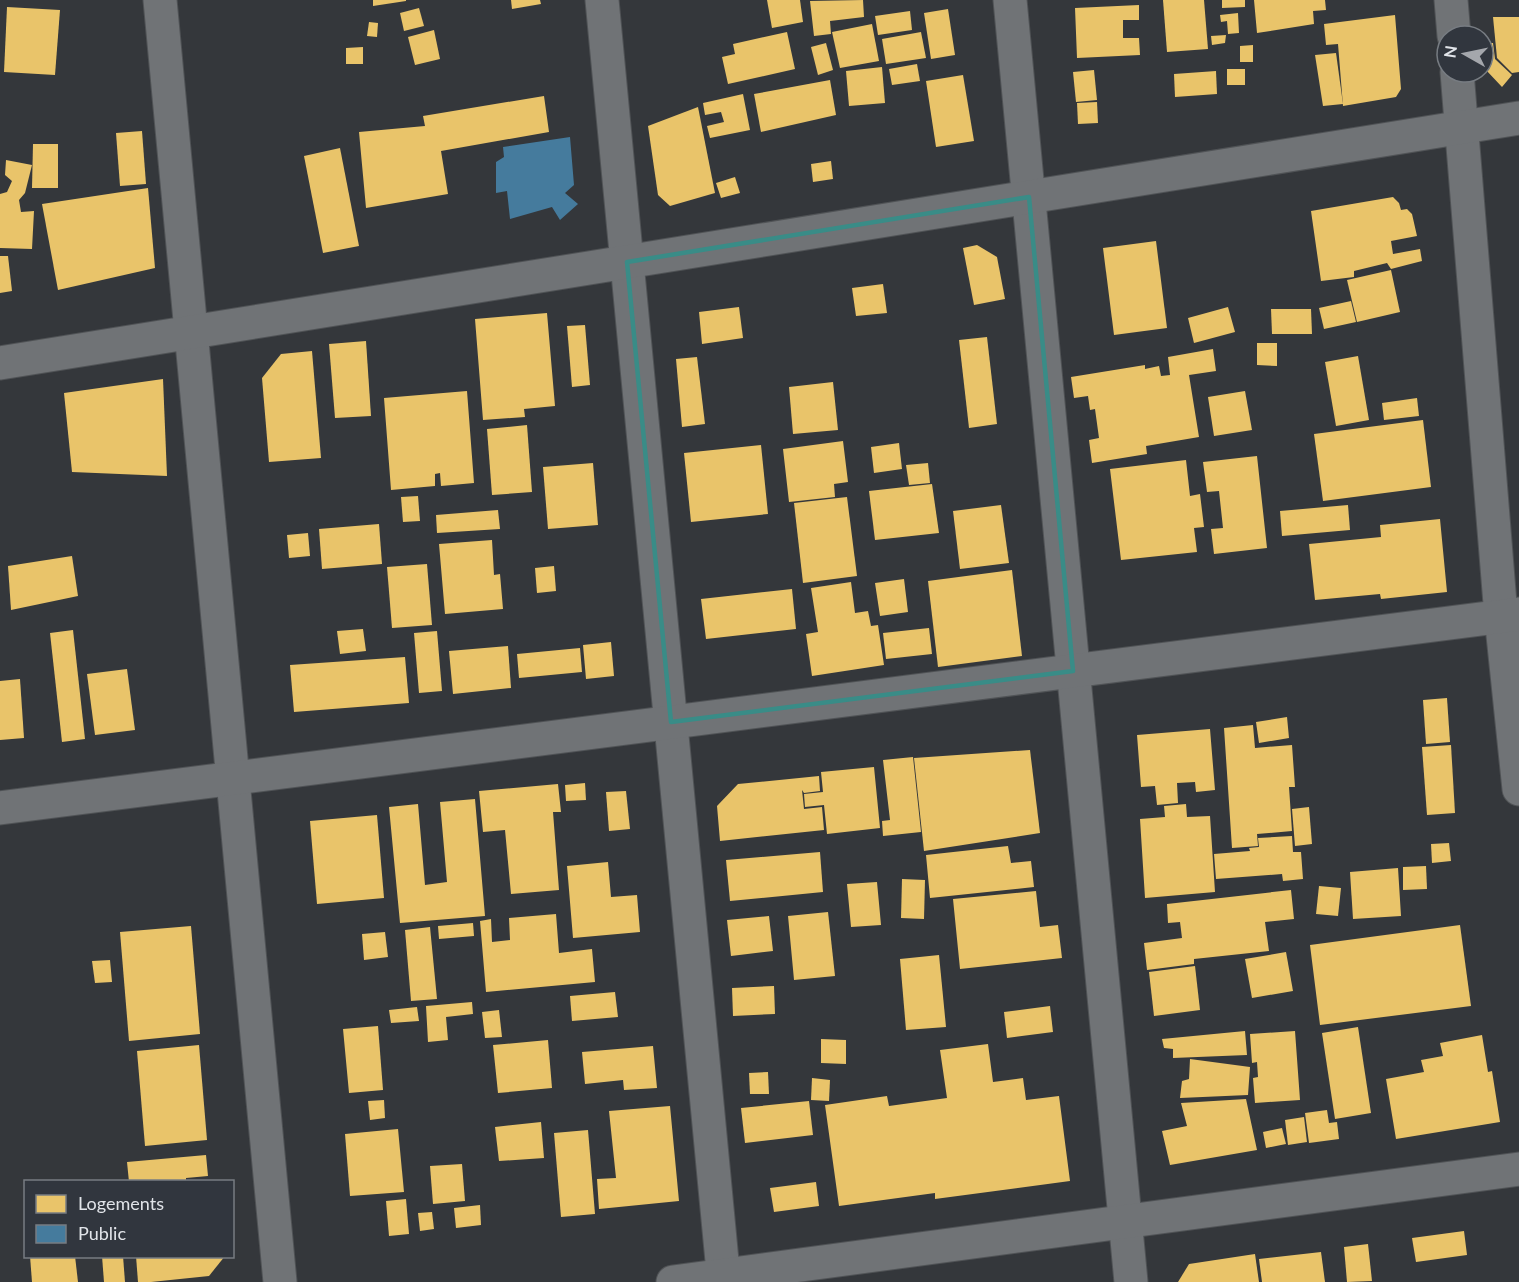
<svg xmlns="http://www.w3.org/2000/svg" width="1519" height="1282" font-family="Lato,sans-serif">
	<style>
		.homes { fill: #e9c46a }
		.public { fill: #457b9d }
		.lines { fill: none; stroke-linecap: round; stroke-linejoin: round }
		.minor-casing { stroke: #505356; stroke-width: 35 }
		.minor { stroke: #707376; stroke-width: 33 }
		.marked { fill: none; stroke: #398c87; stroke-width: 4.5; stroke-linejoin: round }
	</style>
	<rect width="100%" height="100%" fill="#34373b"/>
	<g class="homes">
		<polygon points="373,0 406,0 406,1 373,6"/>
		<polygon points="511,0 540,0 541,4 512,9"/>
		<polygon points="767,0 800,0 803,22 772,28"/>
		<polygon points="863,0 864,17 830,21 831,34 814,36 810,1"/>
		<polygon points="1163,0 1204,0 1208,49 1167,52"/>
		<polygon points="1222,0 1245,0 1245,7 1222,8"/>
		<polygon points="1254,0 1325,0 1326,10 1313,11 1314,24 1257,33"/>
		<polygon points="1139,5 1139,20 1123,20 1123,38 1139,38 1140,55 1077,58 1075,8"/>
		<polygon points="7,7 60,10 55,75 4,72"/>
		<polygon points="419,8 424,26 404,31 400,13"/>
		<polygon points="948,9 955,55 931,59 924,13"/>
		<polygon points="910,11 912,30 878,35 875,16"/>
		<polygon points="1238,13 1239,33 1228,34 1227,21 1221,22 1220,15"/>
		<polygon points="1395,15 1401,89 1396,97 1343,106 1338,44 1326,45 1324,24"/>
		<polygon points="1493,17 1519,17 1519,72 1512,73 1497,58"/>
		<polygon points="369,22 378,23 377,37 367,36"/>
		<polygon points="872,24 879,61 840,68 832,32"/>
		<polygon points="434,30 440,59 415,65 408,37"/>
		<polygon points="787,32 795,69 728,84 722,57 735,54 733,44"/>
		<polygon points="921,32 926,58 886,64 882,39"/>
		<polygon points="1226,35 1225,43 1212,45 1211,36"/>
		<polygon points="826,43 833,70 818,75 811,47"/>
		<polygon points="1483,43 1493,43 1495,59 1512,75 1502,87 1486,70 1483,62"/>
		<polygon points="1253,45 1253,62 1240,62 1240,46"/>
		<polygon points="363,47 363,64 346,64 346,48"/>
		<polygon points="1336,53 1343,104 1323,106 1315,55"/>
		<polygon points="917,64 920,81 892,85 889,69"/>
		<polygon points="882,67 885,103 849,106 846,71"/>
		<rect x="1227" y="69" width="18" height="16"/>
		<polygon points="1094,70 1097,100 1076,102 1073,72"/>
		<polygon points="1216,71 1217,94 1175,97 1174,74"/>
		<polygon points="963,75 974,141 936,147 926,81"/>
		<polygon points="830,80 836,115 761,132 754,94"/>
		<polygon points="743,94 750,130 710,138 707,126 724,122 721,112 705,115 703,103"/>
		<polygon points="544,96 549,132 441,151 448,194 366,208 359,132 425,126 423,116"/>
		<polygon points="1097,102 1098,123 1078,124 1077,103"/>
		<polygon points="698,107 715,193 670,206 658,195 648,126"/>
		<polygon points="142,131 146,184 120,186 116,133"/>
		<polygon points="33,144 58,144 58,188 32,188"/>
		<polygon points="340,148 359,246 323,253 304,156"/>
		<polygon points="6,160 32,165 25,193 19,200 21,212 34,211 32,249 0,248 0,194 7,192 12,181 5,175"/>
		<polygon points="831,161 833,179 813,182 811,164"/>
		<polygon points="735,177 740,193 721,198 716,183"/>
		<polygon points="148,188 155,268 58,290 42,204"/>
		<polygon points="1393,197 1399,203 1401,210 1407,209 1412,214 1417,236 1391,241 1393,254 1420,249 1422,261 1391,269 1387,263 1354,271 1354,277 1321,281 1311,211"/>
		<polygon points="1156,241 1167,328 1114,335 1103,248"/>
		<polygon points="977,245 997,257 1005,299 974,305 963,248"/>
		<polygon points="0,256 8,256 12,291 0,293"/>
		<polygon points="1391,270 1400,312 1357,322 1347,280"/>
		<polygon points="883,284 887,313 856,316 852,288"/>
		<polygon points="1351,301 1356,322 1324,329 1319,308"/>
		<polygon points="739,307 743,338 702,344 699,312"/>
		<polygon points="1228,307 1235,332 1194,343 1188,318"/>
		<polygon points="1271,309 1311,309 1312,334 1272,334"/>
		<polygon points="547,313 555,406 524,409 525,417 483,420 475,319"/>
		<polygon points="585,325 590,385 572,387 567,326"/>
		<polygon points="987,337 997,424 969,428 959,340"/>
		<polygon points="366,341 371,416 335,418 329,344"/>
		<polygon points="1257,343 1277,343 1277,366 1257,365"/>
		<polygon points="1213,349 1216,371 1189,375 1199,437 1146,446 1147,454 1092,463 1089,440 1099,438 1095,409 1090,410 1088,396 1074,398 1071,377 1145,365 1145,369 1159,366 1161,376 1170,375 1168,357"/>
		<polygon points="312,351 321,458 269,462 262,378 281,354"/>
		<polygon points="1358,356 1369,420 1336,426 1325,362"/>
		<polygon points="697,357 705,424 682,427 676,359"/>
		<polygon points="163,379 167,476 72,472 64,393"/>
		<polygon points="833,382 838,430 793,434 789,387"/>
		<polygon points="467,391 474,483 441,486 440,473 435,474 435,486 391,490 384,398"/>
		<polygon points="1245,391 1252,430 1214,436 1208,397"/>
		<polygon points="1417,398 1419,416 1384,420 1382,403"/>
		<polygon points="1423,420 1431,487 1323,501 1314,434"/>
		<polygon points="527,425 532,492 492,495 487,429"/>
		<polygon points="843,441 848,482 834,484 835,497 789,502 783,449"/>
		<polygon points="899,443 902,469 874,473 871,447"/>
		<polygon points="761,445 768,514 691,522 684,453"/>
		<polygon points="1257,456 1267,548 1214,554 1211,529 1223,528 1219,491 1207,492 1203,462"/>
		<polygon points="1186,460 1190,496 1200,494 1204,527 1194,528 1197,552 1121,560 1110,469"/>
		<polygon points="593,463 598,525 548,529 543,467"/>
		<polygon points="928,463 930,483 909,485 906,465"/>
		<polygon points="932,484 939,533 875,540 869,491"/>
		<polygon points="418,496 420,521 403,522 401,497"/>
		<polygon points="847,497 857,576 803,583 794,503"/>
		<polygon points="1001,505 1009,563 960,569 953,511"/>
		<polygon points="1348,505 1350,530 1282,536 1280,511"/>
		<polygon points="498,510 500,529 437,533 436,515"/>
		<polygon points="1440,519 1447,592 1381,599 1380,594 1315,600 1309,544 1381,537 1380,525"/>
		<polygon points="379,524 382,564 322,569 319,529"/>
		<polygon points="308,533 310,556 289,558 287,535"/>
		<polygon points="492,540 494,575 500,574 503,609 445,614 439,544"/>
		<polygon points="72,556 78,596 11,610 8,566"/>
		<polygon points="427,564 432,625 392,628 387,567"/>
		<polygon points="554,566 556,591 537,593 535,568"/>
		<polygon points="1012,570 1022,656 938,667 928,581"/>
		<polygon points="904,579 908,612 880,616 875,583"/>
		<polygon points="851,582 855,613 868,611 871,626 878,625 884,665 812,676 806,634 818,632 811,588"/>
		<polygon points="792,589 796,629 706,639 701,599"/>
		<polygon points="929,628 932,654 886,659 883,633"/>
		<polygon points="363,629 366,651 340,654 337,631"/>
		<polygon points="73,630 85,739 62,742 50,633"/>
		<polygon points="437,631 442,691 419,693 414,633"/>
		<polygon points="611,642 614,676 586,679 583,645"/>
		<polygon points="508,646 511,688 453,694 449,651"/>
		<polygon points="580,648 582,672 519,678 517,654"/>
		<polygon points="405,657 409,703 294,712 290,665"/>
		<polygon points="127,669 135,730 95,735 87,674"/>
		<polygon points="20,679 24,738 0,740 0,681"/>
		<polygon points="1447,698 1450,742 1426,744 1423,700"/>
		<polygon points="1287,717 1289,738 1259,743 1256,722"/>
		<polygon points="1253,725 1255,748 1292,745 1295,787 1289,787 1292,831 1257,834 1258,846 1232,848 1224,728"/>
		<polygon points="1210,729 1215,790 1196,792 1195,782 1177,783 1178,803 1157,805 1155,786 1141,787 1137,735"/>
		<polygon points="1451,745 1455,813 1427,815 1422,747"/>
		<polygon points="1030,750 1040,833 924,851 914,758"/>
		<polygon points="913,757 921,832 883,836 882,821 890,820 883,760"/>
		<polygon points="874,767 880,828 827,834 824,805 805,807 804,794 823,792 821,772"/>
		<polygon points="819,776 820,791 804,793 802,790 804,809 822,807 824,830 720,841 717,806 738,784"/>
		<polygon points="585,783 586,800 566,801 565,785"/>
		<polygon points="558,784 561,812 553,812 559,890 511,894 505,830 483,832 479,791"/>
		<polygon points="626,791 630,829 609,831 606,792"/>
		<polygon points="475,799 485,916 400,923 389,807 418,804 425,885 447,882 440,802"/>
		<polygon points="1186,804 1187,817 1210,816 1215,892 1145,898 1140,819 1165,817 1164,806"/>
		<polygon points="1309,807 1312,844 1295,846 1292,809"/>
		<polygon points="377,815 384,898 317,904 310,821"/>
		<polygon points="1292,836 1293,852 1301,852 1303,879 1283,881 1282,874 1216,879 1214,854 1250,851 1249,848 1259,847 1258,838"/>
		<polygon points="1449,843 1451,861 1432,863 1431,844"/>
		<polygon points="1008,846 1011,863 1031,861 1034,887 930,898 926,855"/>
		<polygon points="820,852 823,892 730,901 726,860"/>
		<polygon points="608,862 611,897 637,895 640,932 573,938 567,866"/>
		<polygon points="1426,866 1427,889 1403,890 1403,867"/>
		<polygon points="1398,868 1401,916 1353,919 1350,872"/>
		<polygon points="902,879 925,880 924,919 901,918"/>
		<polygon points="877,882 881,925 851,927 847,884"/>
		<polygon points="1319,886 1341,888 1338,916 1316,914"/>
		<polygon points="1291,890 1294,919 1265,922 1269,951 1194,959 1194,964 1147,970 1144,943 1182,938 1180,922 1168,923 1167,904"/>
		<polygon points="1036,891 1040,927 1058,925 1062,958 960,969 953,899"/>
		<polygon points="828,912 835,976 794,980 788,916"/>
		<polygon points="556,914 559,953 592,949 595,982 486,992 480,921 491,919 492,942 510,940 509,918"/>
		<polygon points="769,916 773,951 731,956 727,920"/>
		<polygon points="473,923 474,936 439,939 438,926"/>
		<polygon points="1460,925 1471,1006 1320,1025 1310,945"/>
		<polygon points="191,926 200,1034 129,1041 120,932"/>
		<polygon points="430,927 437,999 411,1001 405,930"/>
		<polygon points="385,932 388,957 364,960 362,934"/>
		<polygon points="1286,952 1293,991 1252,998 1245,959"/>
		<polygon points="939,955 946,1027 906,1030 900,959"/>
		<polygon points="110,960 112,982 95,983 92,961"/>
		<polygon points="1195,966 1200,1010 1154,1016 1149,972"/>
		<polygon points="774,986 775,1014 733,1016 732,988"/>
		<polygon points="615,992 618,1017 572,1021 570,996"/>
		<polygon points="472,1002 473,1014 446,1017 448,1040 428,1042 426,1006"/>
		<polygon points="1050,1006 1053,1032 1007,1038 1004,1012"/>
		<polygon points="417,1007 419,1021 391,1023 389,1010"/>
		<polygon points="499,1010 502,1037 485,1038 482,1012"/>
		<polygon points="378,1026 383,1090 349,1093 343,1029"/>
		<polygon points="1358,1027 1371,1113 1335,1119 1322,1033"/>
		<polygon points="1245,1031 1247,1055 1173,1058 1173,1049 1164,1048 1162,1039"/>
		<polygon points="1295,1031 1300,1100 1255,1103 1253,1078 1258,1077 1257,1062 1252,1063 1250,1034"/>
		<polygon points="1482,1035 1488,1072 1492,1071 1500,1122 1396,1139 1386,1079 1424,1072 1421,1060 1443,1056 1440,1043"/>
		<polygon points="821,1039 846,1040 846,1064 821,1063"/>
		<polygon points="548,1040 552,1088 498,1093 493,1045"/>
		<polygon points="988,1044 993,1082 1023,1078 1026,1100 1059,1096 1070,1181 935,1199 935,1193 839,1206 825,1105 887,1096 889,1106 947,1098 940,1050"/>
		<polygon points="199,1045 207,1140 145,1146 137,1051"/>
		<polygon points="653,1046 657,1088 624,1090 623,1080 585,1084 582,1052"/>
		<polygon points="1190,1059 1250,1067 1248,1095 1180,1098 1182,1081 1189,1079"/>
		<polygon points="768,1072 769,1094 750,1094 749,1073"/>
		<polygon points="812,1078 830,1080 829,1101 811,1100"/>
		<polygon points="1246,1099 1257,1150 1170,1165 1162,1131 1187,1126 1181,1103"/>
		<polygon points="384,1100 385,1118 370,1120 368,1101"/>
		<polygon points="809,1101 813,1135 745,1143 741,1108"/>
		<polygon points="670,1106 679,1201 599,1209 597,1179 616,1178 609,1111"/>
		<polygon points="1327,1110 1329,1123 1337,1122 1339,1139 1309,1143 1305,1113"/>
		<polygon points="1304,1117 1307,1142 1288,1145 1285,1120"/>
		<polygon points="541,1122 544,1158 499,1161 495,1127"/>
		<polygon points="1282,1128 1286,1144 1266,1148 1263,1132"/>
		<polygon points="398,1129 404,1192 350,1196 345,1134"/>
		<polygon points="588,1130 595,1214 561,1217 554,1133"/>
		<polygon points="206,1155 208,1176 186,1178 186,1182 129,1182 127,1162"/>
		<polygon points="462,1164 465,1201 433,1204 430,1166"/>
		<polygon points="816,1182 819,1206 774,1212 770,1188"/>
		<polygon points="406,1199 409,1234 389,1236 386,1201"/>
		<polygon points="480,1205 481,1225 456,1228 454,1208"/>
		<polygon points="432,1212 434,1229 420,1231 418,1213"/>
		<polygon points="1464,1231 1467,1255 1416,1262 1412,1238"/>
		<polygon points="1368,1244 1372,1281 1347,1282 1344,1247"/>
		<polygon points="1321,1252 1325,1282 1262,1282 1259,1259"/>
		<polygon points="1255,1254 1259,1282 1178,1282 1189,1264"/>
		<polygon points="30,1256 75,1256 78,1282 32,1282"/>
		<polygon points="102,1256 123,1256 125,1282 104,1282"/>
		<polygon points="136,1256 225,1256 209,1276 151,1282 138,1282"/>
	</g>
	<polygon class="public" points="570,137 574,185 565,193 578,204 560,220 552,207 510,219 507,191 496,193 496,162 504,157 503,147"/>
	<g class="lines">
		<g class="minor-casing">
			<g id="minor">
				<polyline points="160,0 280,1282"/>
				<polyline points="602,0 724,1282"/>
				<polyline points="1010,0 1131,1282"/>
				<polyline points="1451,0 1454,36"/>
				<polyline points="1457,72 1501,616 1519,789"/>
				<polyline points="0,363 1519,118"/>
				<polyline points="0,808 1519,614"/>
				<polyline points="673,1282 1519,1169"/>
			</g>
		</g>
		<use href="#minor" class="minor"/>
	</g>
	<path class="marked" d="M1029,197L1073,671L671,722L627,262Z"/>
	<rect x="24" y="1180" width="210" height="78" fill="#31363e" stroke="#777c82" stroke-width="1.5"/>
	<rect x="36" y="1195" width="30" height="18" fill="#e9c46a" stroke="#777c82" stroke-width="1.5"/>
	<text x="78" y="1210" font-size="18" fill="#e1e4e9">Logements</text>
	<rect x="36" y="1225" width="30" height="18" fill="#457b9d" stroke="#777c82" stroke-width="1.5"/>
	<text x="78" y="1240" font-size="18" fill="#e1e4e9">Public</text>
	<g transform="translate(1465 54) rotate(279)"><circle r="28" fill="#31363e" stroke="#777c82" stroke-width="1.5"/>
	<path d="M0-4.5L10 22L0 15L-10 22Z" fill="#a4a7ac"/>
	<text y="-9" font-size="16" font-weight="bold" text-anchor="middle" fill="#e1e4e9">N</text>
	</g>
</svg>
